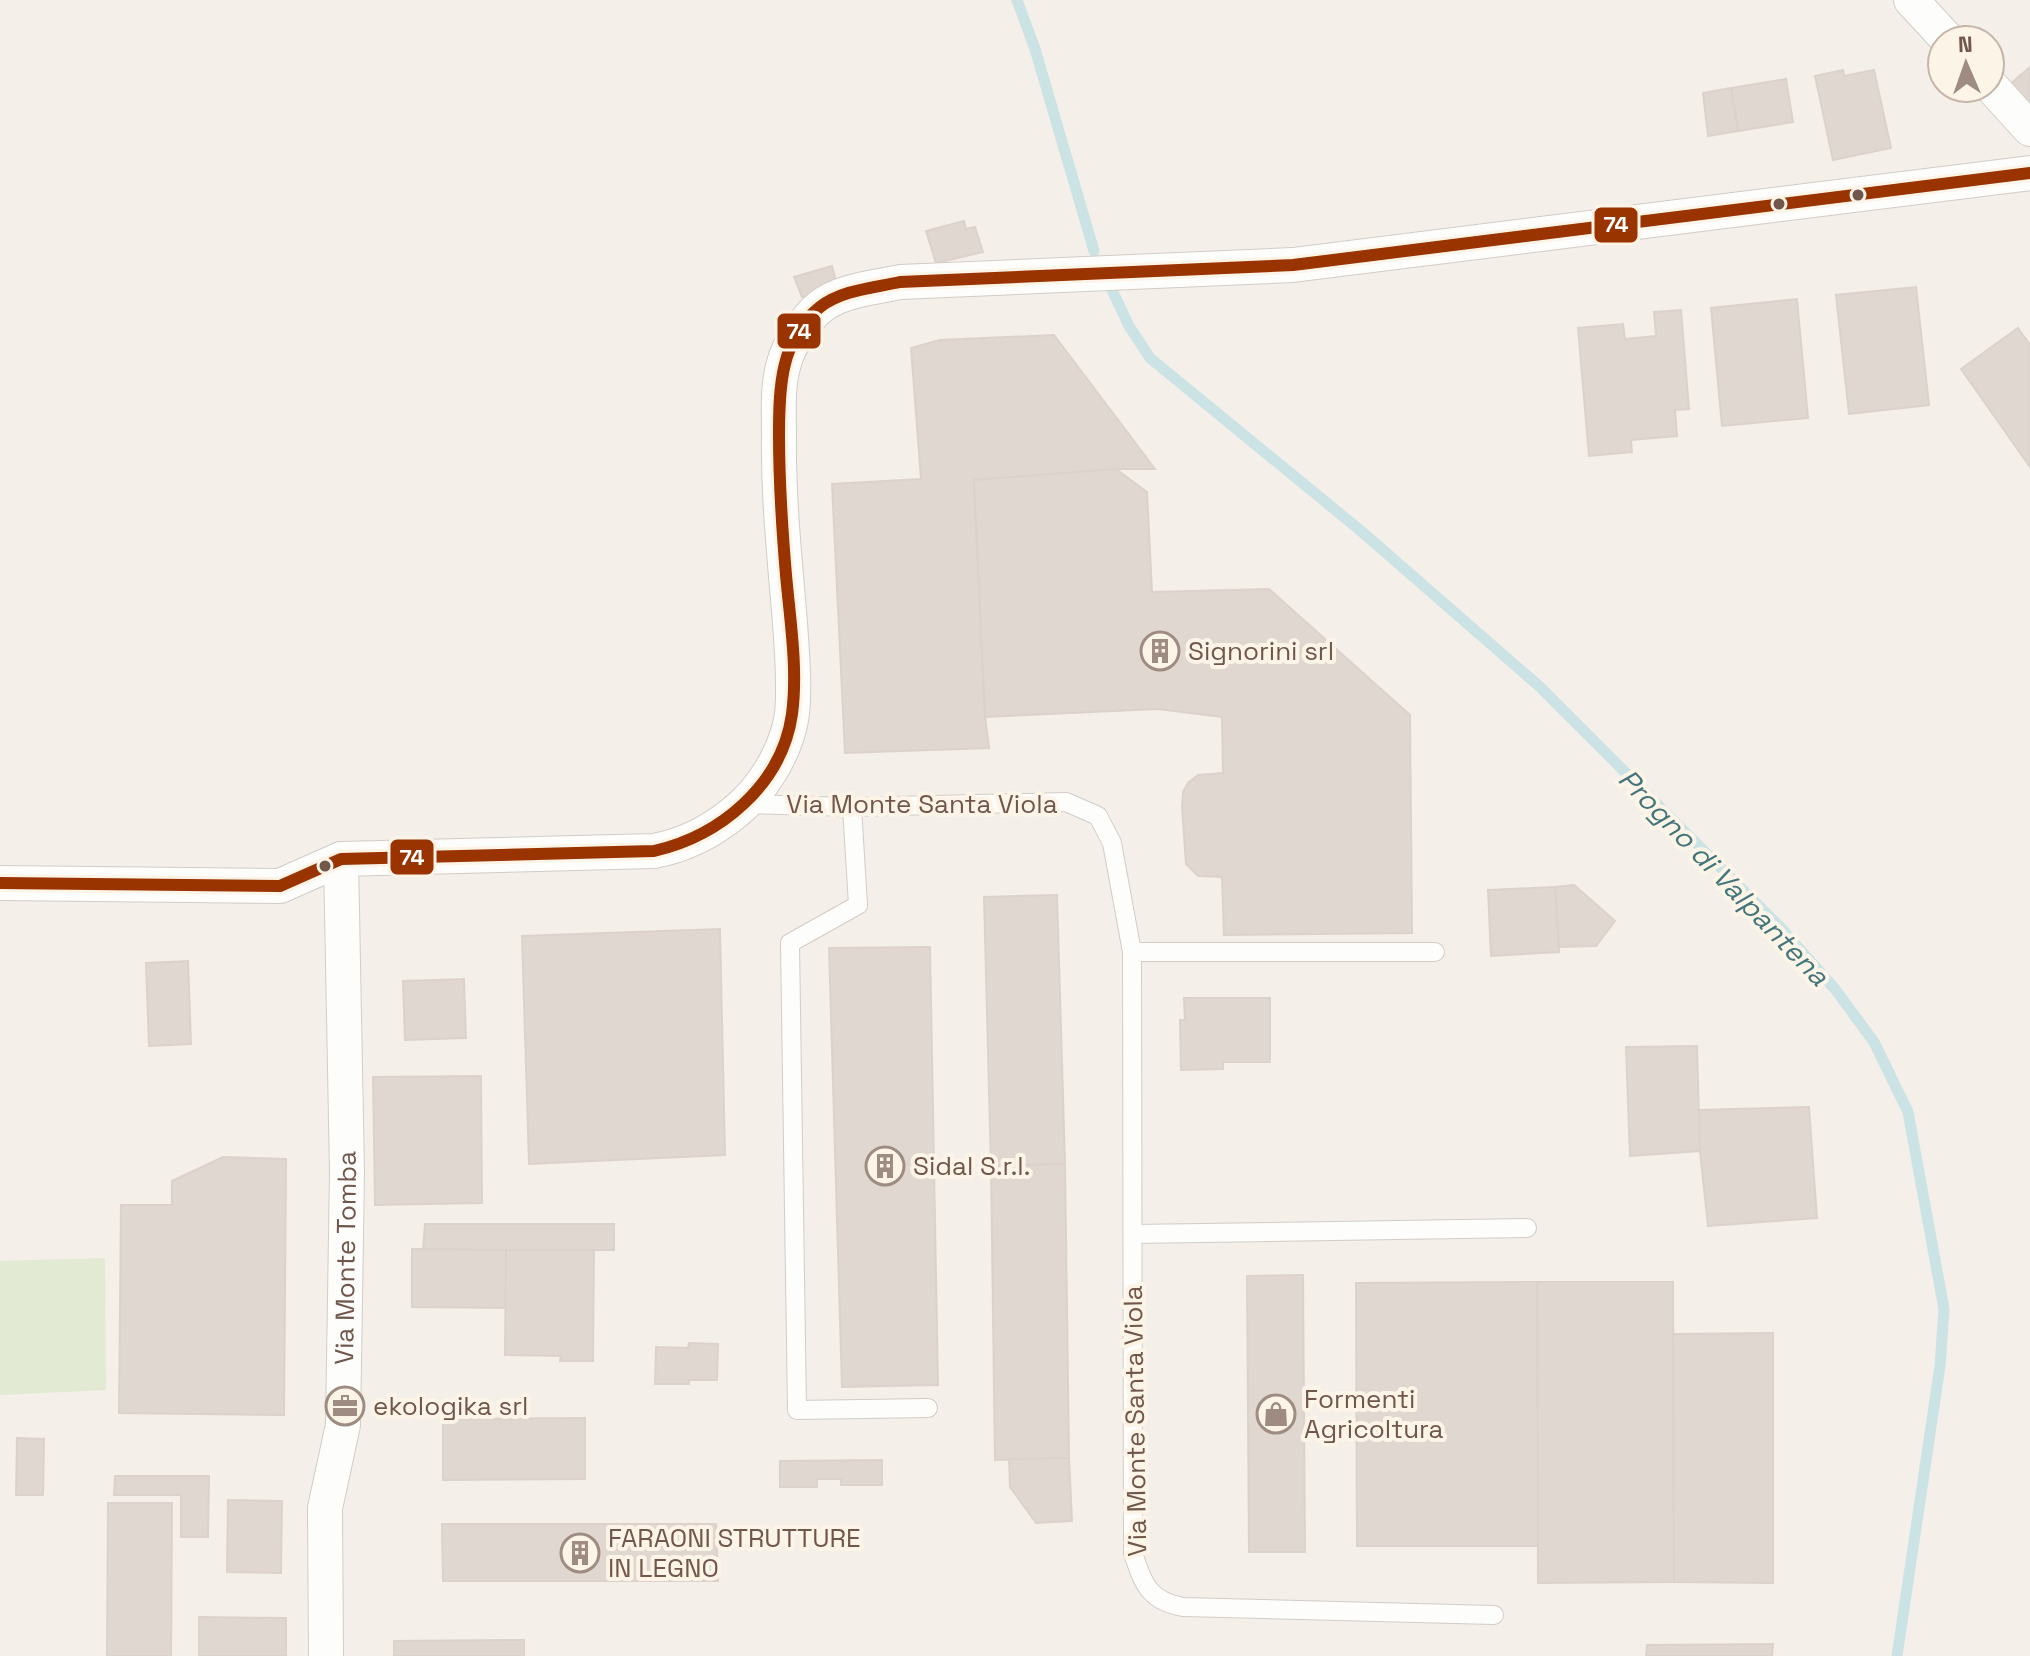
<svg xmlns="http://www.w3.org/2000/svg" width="2030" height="1656" font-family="'Space Grotesk',sans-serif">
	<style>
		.green { fill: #e2ead3 }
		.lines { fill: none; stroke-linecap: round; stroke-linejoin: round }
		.stream { stroke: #cbe3e4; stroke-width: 11 }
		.building { fill: #e0d7d0; stroke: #ddd2cb; stroke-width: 2 }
		.lane-casing { stroke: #d3ccc6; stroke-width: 20 }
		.street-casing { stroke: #d3ccc6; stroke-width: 36 }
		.lane { stroke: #fdfdfc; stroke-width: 18 }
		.street { stroke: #fdfdfc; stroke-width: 34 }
		.bus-1-casing { stroke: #fdf4e8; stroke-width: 18 }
		.bus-1 { stroke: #930; stroke-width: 12 }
		.bus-dot { fill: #70564b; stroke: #fdf4e8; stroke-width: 3 }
		.labels { text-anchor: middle; stroke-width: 8; stroke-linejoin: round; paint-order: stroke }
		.poi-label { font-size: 26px; fill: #70564b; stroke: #fdf4e8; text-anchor: start }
		.street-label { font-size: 26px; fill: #70564b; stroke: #fdf4e8 }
		.water-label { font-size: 28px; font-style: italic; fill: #43757b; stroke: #fdf4e8 }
		.line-badge { stroke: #fdf4e8; stroke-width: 3 }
		.badge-label { font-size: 22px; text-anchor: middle; font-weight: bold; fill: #fff }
	</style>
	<rect width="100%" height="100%" fill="#f4efe8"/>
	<polygon class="green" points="105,1258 106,1390 0,1395 0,1261"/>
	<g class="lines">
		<g class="stream">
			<polyline points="1017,0 1035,49 1094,251"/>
			<polyline points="1112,290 1129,326 1150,358 1361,531 1539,686 1780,927 1835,989 1874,1042 1908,1112 1944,1309 1940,1366 1897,1656"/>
		</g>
	</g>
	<g class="building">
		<polygon points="2030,67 2030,109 2009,85"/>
		<polygon points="1843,70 1844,76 1874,70 1891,148 1833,160 1815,76"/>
		<polygon points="1786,79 1793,122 1738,131 1731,88"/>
		<polygon points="1731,88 1738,131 1708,136 1703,93"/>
		<polygon points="964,221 966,229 975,227 983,252 936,263 926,231"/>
		<polygon points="832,266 838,288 802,297 794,277"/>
		<polygon points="1916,287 1929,405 1849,414 1836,295"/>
		<polygon points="1797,299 1808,418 1722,426 1711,308"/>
		<polygon points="1681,310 1689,409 1675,410 1677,436 1631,440 1632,452 1589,456 1578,328 1623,324 1625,339 1656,336 1654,312"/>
		<polygon points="2018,328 2030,345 2030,467 1961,369"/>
		<polygon points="1054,335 1155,469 1121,469 974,480 985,717 989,748 845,753 832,484 921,479 911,348 940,340"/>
		<polygon points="1116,469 1147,492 1152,592 1269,589 1410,715 1412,933 1224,935 1222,877 1198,876 1186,864 1182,807 1183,792 1188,783 1198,775 1223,773 1222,717 1158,709 985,717 974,480"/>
		<polygon points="1574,885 1615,921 1596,946 1559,947 1555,887"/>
		<polygon points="1555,887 1559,952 1491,956 1488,890"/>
		<polygon points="1057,895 1065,1164 991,1166 984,897"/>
		<polygon points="720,929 725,1155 529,1164 522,936"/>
		<polygon points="930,947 938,1385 842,1387 829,948"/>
		<polygon points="188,961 191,1044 149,1046 146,963"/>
		<polygon points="464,979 466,1038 405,1040 403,981"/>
		<polygon points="1184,998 1270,998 1270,1062 1223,1062 1223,1069 1181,1070 1180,1020 1185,1020"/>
		<polygon points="1697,1046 1700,1151 1630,1156 1626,1047"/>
		<polygon points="481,1076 482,1203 375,1205 373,1077"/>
		<polygon points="1809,1107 1817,1218 1708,1226 1700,1151 1699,1110"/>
		<polygon points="223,1157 286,1159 284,1415 119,1413 121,1205 172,1205 172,1181"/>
		<polygon points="1065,1164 1069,1458 995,1460 991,1166"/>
		<polygon points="425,1224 614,1224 614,1250 423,1250"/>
		<polygon points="412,1249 506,1250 506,1308 412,1307"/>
		<polygon points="506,1250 594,1250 593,1361 560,1361 561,1356 505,1355"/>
		<polygon points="1303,1275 1305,1552 1249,1552 1247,1276"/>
		<polygon points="1537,1282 1673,1282 1674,1582 1538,1583"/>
		<polygon points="1537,1282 1538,1546 1357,1546 1356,1283"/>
		<polygon points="1773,1333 1773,1583 1674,1582 1673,1334"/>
		<polygon points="689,1343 718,1344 717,1380 689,1380 689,1384 655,1384 656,1347 688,1348"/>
		<polygon points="585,1418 585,1479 443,1480 443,1419"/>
		<polygon points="17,1438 44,1439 43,1495 16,1495"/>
		<polygon points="1069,1458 1072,1521 1036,1523 1010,1487 1009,1459"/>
		<polygon points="882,1460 882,1485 841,1485 841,1479 817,1479 817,1487 780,1487 780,1461"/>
		<polygon points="115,1476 209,1476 208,1537 181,1537 181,1495 114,1495"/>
		<polygon points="228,1500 282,1501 281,1573 227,1572"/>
		<polygon points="108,1503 172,1503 171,1656 107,1656"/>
		<polygon points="442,1524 716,1524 718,1581 443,1581"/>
		<polygon points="199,1617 286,1618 286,1656 199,1656"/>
		<polygon points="524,1640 524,1656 394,1656 394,1641"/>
		<polygon points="1773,1644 1772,1656 1646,1656 1647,1645"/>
	</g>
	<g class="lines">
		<g class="lane-casing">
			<g id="lane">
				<path d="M746,804L852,807L1066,802L1098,816L1112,843L1132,952L1133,1553C1143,1584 1149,1601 1183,1607L1494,1615"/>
				<polyline points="852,807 858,905 790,943 797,1410 928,1408"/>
				<polyline points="1132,952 1435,952"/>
				<polyline points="1133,1234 1527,1228"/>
			</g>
		</g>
		<g class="street-casing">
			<g id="street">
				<polyline points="1911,0 1948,40"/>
				<polyline points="1990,85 2030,129"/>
				<path d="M0,883L280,886L341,859L654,851C686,845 711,832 735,812C763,790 787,750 792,714C795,685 792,653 790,623C785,561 778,498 779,435C779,411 777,386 784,363C789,345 805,319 820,307C841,290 874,288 900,282L1293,265L2030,173"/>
				<path id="s1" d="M326,1656L325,1508L343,1425L347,1172L341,859"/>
			</g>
		</g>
		<use href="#lane" class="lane"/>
		<use href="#street" class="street"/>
		<g class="bus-1-casing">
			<path id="bus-1" d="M0,883L280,886L341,859L654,851C720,836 782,785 792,714C798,669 790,620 786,575C782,528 779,482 779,435C779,389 780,339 820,307C842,290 873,288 900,282L1293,265L2030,173"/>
		</g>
		<use href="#bus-1" class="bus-1"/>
	</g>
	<defs>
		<g id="building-ring" transform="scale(2)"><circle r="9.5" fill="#fdf4e8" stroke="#9e8c82" stroke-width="1.5"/><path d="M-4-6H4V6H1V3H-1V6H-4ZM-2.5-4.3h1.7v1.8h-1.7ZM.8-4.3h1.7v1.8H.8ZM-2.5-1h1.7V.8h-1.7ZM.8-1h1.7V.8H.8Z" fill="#9e8c82"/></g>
		<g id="office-ring" transform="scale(2)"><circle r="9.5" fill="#fdf4e8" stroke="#9e8c82" stroke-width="1.5"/><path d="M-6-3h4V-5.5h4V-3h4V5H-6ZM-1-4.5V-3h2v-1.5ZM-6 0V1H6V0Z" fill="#9e8c82"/></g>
		<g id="shop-ring" transform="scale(2)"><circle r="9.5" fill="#fdf4e8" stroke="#9e8c82" stroke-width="1.5"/><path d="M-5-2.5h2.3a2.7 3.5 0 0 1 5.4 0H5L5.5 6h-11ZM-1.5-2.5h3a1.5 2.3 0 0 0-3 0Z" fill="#9e8c82"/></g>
	</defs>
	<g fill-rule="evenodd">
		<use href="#building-ring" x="1160" y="651"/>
		<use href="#building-ring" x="885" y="1166"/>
		<use href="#office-ring" x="345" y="1406"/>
		<use href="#shop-ring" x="1276" y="1414"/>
		<use href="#building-ring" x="580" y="1553"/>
	</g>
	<g class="bus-dot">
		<circle cx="1858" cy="195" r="7"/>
		<circle cx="1779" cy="204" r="7"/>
		<circle cx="325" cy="866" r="7"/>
	</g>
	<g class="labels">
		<g class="poi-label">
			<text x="1188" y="660">Signorini srl</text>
			<text x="913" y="1175">Sidal S.r.l.</text>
			<text x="1304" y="1408">Formenti<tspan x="1304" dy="30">Agricoltura</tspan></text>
			<text x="373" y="1415">ekologika srl</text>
			<text x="608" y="1547">FARAONI STRUTTURE<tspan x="608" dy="30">IN LEGNO</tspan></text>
		</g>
		<g class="street-label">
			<text x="922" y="813">Via Monte Santa Viola</text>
			<text dy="9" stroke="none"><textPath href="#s1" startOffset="400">Via Monte Tomba</textPath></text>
			<text transform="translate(1135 1421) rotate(-91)" y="9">Via Monte Santa Viola</text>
		</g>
		<g class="water-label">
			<text transform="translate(1724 877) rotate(46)" y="10">Progno di Valpantena</text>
		</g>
	</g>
	<g class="line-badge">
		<rect x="1593" y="206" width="46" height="38" rx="8" fill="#930"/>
		<rect x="776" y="312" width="46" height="38" rx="8" fill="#930"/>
		<rect x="389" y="838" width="46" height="38" rx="8" fill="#930"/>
	</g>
	<g class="badge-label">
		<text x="1616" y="232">74</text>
		<text x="799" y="339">74</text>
		<text x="412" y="865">74</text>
	</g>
	<g transform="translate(1966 64) rotate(358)"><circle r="38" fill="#fdf4e8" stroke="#c5b5a9" stroke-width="2"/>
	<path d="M0-6L14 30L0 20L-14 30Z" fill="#9e8c82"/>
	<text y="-12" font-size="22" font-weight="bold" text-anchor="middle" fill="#70564b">N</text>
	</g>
</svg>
